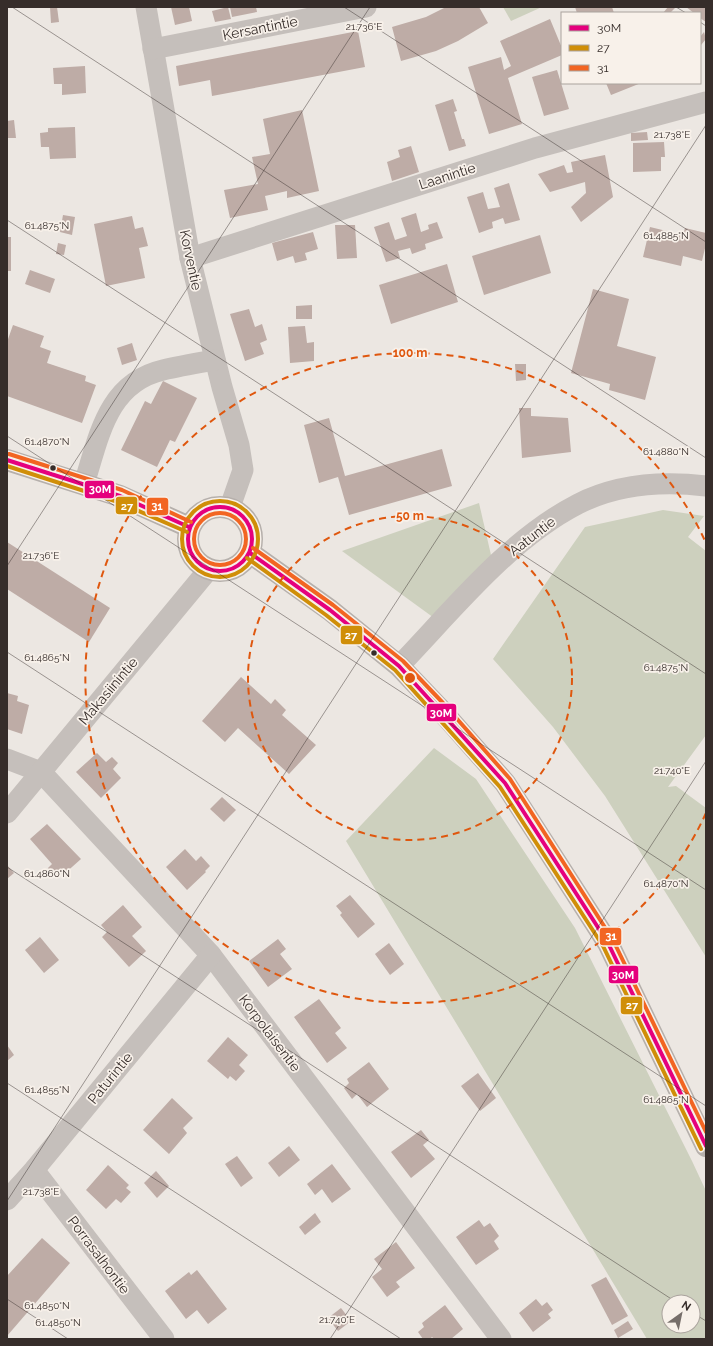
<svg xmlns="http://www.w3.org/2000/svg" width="713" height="1346" font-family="Raleway,sans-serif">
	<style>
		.green { fill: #cdd0be; fill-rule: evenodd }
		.building { fill: #beaca6 }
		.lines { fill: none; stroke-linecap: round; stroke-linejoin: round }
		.minor { stroke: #c5bfbb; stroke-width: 21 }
		.secondary { stroke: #b6b0ac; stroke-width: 22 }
		.bus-1-casing { stroke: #f8f1ea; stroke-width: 7 }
		.bus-2-casing { stroke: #f8f1ea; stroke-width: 7 }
		.bus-3-casing { stroke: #f8f1ea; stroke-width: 7 }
		.bus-1 { stroke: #e5007d; stroke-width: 4 }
		.bus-2 { stroke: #d08e08; stroke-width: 4 }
		.bus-3 { stroke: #f26522; stroke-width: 4 }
		.ticks { fill: none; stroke: #362d2a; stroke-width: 1; stroke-opacity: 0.45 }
		.ring { fill: none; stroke: #df570e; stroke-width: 2; stroke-dasharray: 7 5 }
		.bus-dot { fill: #362d2a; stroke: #f8f1ea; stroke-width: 1.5 }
		.labels { text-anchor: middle; stroke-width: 3.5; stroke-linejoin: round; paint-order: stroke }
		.street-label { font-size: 14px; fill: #362d2a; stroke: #f8f1ea }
		.ticks-label { font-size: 10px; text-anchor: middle; fill: #362d2a; stroke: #f8f1ea; stroke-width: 3.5; stroke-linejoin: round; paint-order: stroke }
		.centre { fill: #df570e; stroke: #f8f1ea; stroke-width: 2 }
		.ring-label { font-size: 12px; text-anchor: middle; font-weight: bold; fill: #df570e; stroke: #f8f1ea; stroke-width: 3.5; stroke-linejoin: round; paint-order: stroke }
		.line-badge { stroke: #f8f1ea; stroke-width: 1.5 }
		.badge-label { font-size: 11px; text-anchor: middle; font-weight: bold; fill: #fff }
	</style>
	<rect width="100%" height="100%" fill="#ece7e2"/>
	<g class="green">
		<polygon points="503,7 542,7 511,21"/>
		<polygon points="479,503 494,568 441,623 342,551"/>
		<polygon points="663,510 704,516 688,537 706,551 706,735 668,787 676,786 706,808 706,957 605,796 553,727 493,659 585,527"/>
		<path d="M434,748L476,779L575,928L692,1161L706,1191V1339H647L346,841ZM669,1302H693V1326H669Z"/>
	</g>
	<g class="building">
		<polygon points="50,7 57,7 59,22 51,23"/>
		<polygon points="171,7 189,7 192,21 175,25"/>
		<polygon points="228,7 231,19 215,22 212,11"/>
		<polygon points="230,7 256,7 257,12 232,17"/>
		<polygon points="446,7 479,7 488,23 458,41 436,51 401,61 392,27 426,17"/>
		<polygon points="575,7 612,7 614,13 577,13"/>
		<polygon points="668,7 675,8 670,13 663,13"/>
		<polygon points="686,7 706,7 706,22 700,18 700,13 694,13"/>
		<polygon points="550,19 562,48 562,55 508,78 522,124 489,134 468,67 501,57 504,70 511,66 500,41"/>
		<polygon points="358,31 365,67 212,96 210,80 179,86 176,66"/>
		<polygon points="704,32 706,39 701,45 700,37"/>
		<polygon points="85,66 86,93 62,95 62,84 54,84 53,68"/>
		<polygon points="557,70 569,109 544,116 532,77"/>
		<polygon points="606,83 641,83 611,95"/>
		<polygon points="453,99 457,111 454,112 462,139 464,139 466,146 449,151 435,105"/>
		<polygon points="302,110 319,191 287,198 287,191 265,196 268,210 230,218 224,190 258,184 252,157 270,154 263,119"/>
		<polygon points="14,120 16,138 7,138 7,121"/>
		<polygon points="75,127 76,158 50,159 49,147 41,147 40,133 48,132 48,128"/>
		<polygon points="647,132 648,140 631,141 631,133"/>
		<polygon points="664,142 665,157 661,157 661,171 633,172 633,143"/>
		<polygon points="411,146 419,172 392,181 387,162 400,157 398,150"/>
		<polygon points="605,155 613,197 581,222 571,207 586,193 585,182 550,192 538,174 564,165 567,173 573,172 571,162"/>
		<polygon points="509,183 520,220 505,224 503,218 492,222 493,228 479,233 467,197 483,192 488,209 500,207 494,188"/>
		<polygon points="416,213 421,232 429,229 428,225 437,222 443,238 425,244 426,249 412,254 410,248 398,251 400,258 386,262 374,227 389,222 395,240 407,236 401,218"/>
		<polygon points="63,215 75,217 72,235 60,232"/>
		<polygon points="132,216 135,229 143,227 148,246 139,248 145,278 106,286 94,224"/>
		<polygon points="335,225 355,225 357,258 337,259"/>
		<polygon points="650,227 683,235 685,228 706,233 706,244 702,261 683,256 681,266 643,257"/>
		<polygon points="313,232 318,249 305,253 307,260 295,263 293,256 277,261 272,243"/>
		<polygon points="540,235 551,273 484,295 472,256"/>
		<rect x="7" y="237" width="4" height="34"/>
		<polygon points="58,243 66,245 64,255 56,254"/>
		<polygon points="447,264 458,302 391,324 379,285"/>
		<polygon points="30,270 55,279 50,293 25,284"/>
		<polygon points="593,289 629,299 617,346 656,357 645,400 609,390 610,384 571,373"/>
		<polygon points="312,305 312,319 296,319 296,306"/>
		<polygon points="249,309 255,327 262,324 267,340 260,343 264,354 245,361 230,314"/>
		<polygon points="13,325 44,336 40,347 51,351 47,363 86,376 85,381 96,385 82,423 7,396 7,342"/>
		<polygon points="305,326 307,343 314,342 314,361 290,363 288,327"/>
		<polygon points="132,343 137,360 122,365 117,348"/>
		<polygon points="515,364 526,364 526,380 516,381"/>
		<polygon points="163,381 197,398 175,442 170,440 157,467 121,450 145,401 151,404"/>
		<polygon points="519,408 531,408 531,416 568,418 571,452 522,458"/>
		<polygon points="329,418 345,476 442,449 452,486 349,515 338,477 319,483 304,425"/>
		<polygon points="7,542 110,608 89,642 7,589"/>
		<polygon points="241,677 271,704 275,699 286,710 282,715 316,745 289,774 238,728 225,742 202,721"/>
		<polygon points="7,693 18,696 17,701 29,705 22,734 7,729"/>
		<polygon points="97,753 106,762 112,757 118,763 113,769 121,778 101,798 76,772"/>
		<polygon points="222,797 236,810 224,822 210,809"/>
		<polygon points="47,824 81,859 63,875 60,872 55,876 48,868 52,864 30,839"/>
		<polygon points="185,849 196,861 201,856 210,866 205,871 206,872 187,890 166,867"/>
		<polygon points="7,865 14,873 7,879"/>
		<polygon points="350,895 375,924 358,938 340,915 342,913 336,906"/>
		<polygon points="123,905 142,927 132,936 146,951 129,967 102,937 107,932 101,925"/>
		<polygon points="40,937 59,960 44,973 25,950"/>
		<polygon points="278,939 286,949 280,954 292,969 268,987 249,961"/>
		<polygon points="389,943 404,964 390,975 375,954"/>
		<polygon points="319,999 341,1028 335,1033 347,1048 327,1063 294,1017"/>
		<polygon points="228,1037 248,1055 239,1065 245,1071 236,1081 230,1076 228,1079 207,1061"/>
		<polygon points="7,1045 14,1055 7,1061"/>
		<polygon points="369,1062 389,1089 367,1107 357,1094 352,1099 344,1088 349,1083 347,1079"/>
		<polygon points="478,1073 496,1098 480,1111 461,1086"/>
		<polygon points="172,1098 193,1118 183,1128 187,1133 169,1154 143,1130"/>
		<polygon points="421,1130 429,1140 423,1145 435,1159 411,1178 391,1152"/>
		<polygon points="289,1146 300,1160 279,1177 268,1163"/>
		<polygon points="237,1156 253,1178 241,1187 225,1164"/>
		<polygon points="332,1164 351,1189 332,1203 322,1189 315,1195 307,1184"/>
		<polygon points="108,1165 129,1185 126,1188 131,1192 121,1203 116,1199 106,1209 86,1190"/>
		<polygon points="156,1171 169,1186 157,1198 144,1183"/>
		<polygon points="315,1213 321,1222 305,1235 299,1227"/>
		<polygon points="479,1220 484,1227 490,1223 499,1236 494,1241 499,1249 476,1265 456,1237"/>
		<polygon points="42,1238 70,1263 7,1336 7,1276"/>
		<polygon points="396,1242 415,1268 396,1282 400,1287 387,1297 372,1277 382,1269 374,1259"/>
		<polygon points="197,1270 227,1309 208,1324 197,1310 186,1319 165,1291 189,1272 191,1275"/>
		<polygon points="606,1277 628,1316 612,1325 591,1285"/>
		<polygon points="536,1299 542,1306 547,1302 553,1310 548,1314 551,1318 533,1332 519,1313"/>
		<polygon points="445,1305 463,1329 451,1339 434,1339 432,1337 430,1339 423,1339 418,1332 424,1327 422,1323"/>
		<polygon points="341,1308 351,1321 338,1331 328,1318"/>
		<polygon points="628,1321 633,1329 618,1338 614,1330"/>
	</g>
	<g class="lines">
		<g class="minor">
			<polyline points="146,7 190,258 222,387 239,445 243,470 230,507"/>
			<polyline points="153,49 366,7"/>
			<polyline points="190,258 535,148 706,102"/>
			<path d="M84,484C99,437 107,383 163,370C180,366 198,363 215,360"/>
			<path d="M399,666C453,610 508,540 578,504C617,484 664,481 706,486"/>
			<polyline points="7,759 41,772 211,955 501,1339"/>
			<polyline points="7,813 209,569"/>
			<polyline points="34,1170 164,1339"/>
			<polyline points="7,1200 34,1170 211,955"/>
		</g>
		<g class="secondary">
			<polyline points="7,460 120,496 189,527"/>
			<circle cx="220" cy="539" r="32"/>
			<polyline points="250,553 330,610 399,666 438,707 505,783 608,943 706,1146"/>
		</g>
		<g class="bus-1-casing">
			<g id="bus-1">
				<polyline points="7,460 120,496 189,527"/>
				<circle cx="220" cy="539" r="32"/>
				<polyline points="250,553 330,610 399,666 505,783 608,943 706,1146"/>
			</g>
		</g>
		<g class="bus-2-casing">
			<g id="bus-2">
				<polyline points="7,466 118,502 187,532"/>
				<circle cx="220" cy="539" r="38"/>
				<polyline points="247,558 326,615 395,670 500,787 603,946 701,1149"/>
			</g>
		</g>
		<g class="bus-3-casing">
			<g id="bus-3">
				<polyline points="9,454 122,490 191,522"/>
				<circle cx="220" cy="539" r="26"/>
				<polyline points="253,548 333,605 403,661 443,703 510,779 613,940 706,1132"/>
			</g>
		</g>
		<use href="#bus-1" class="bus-1"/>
		<use href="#bus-2" class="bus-2"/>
		<use href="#bus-3" class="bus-3"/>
	</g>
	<path class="ticks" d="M12,7L706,458M344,7L706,242M676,7L686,13M700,22L706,26M7,220L706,674M7,436L706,890M7,566L370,7M7,652L706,1106M7,867L676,1302M7,1083L401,1339M7,1201L706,125M7,1299L68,1339M693,1313L706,1321M330,1339L706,761"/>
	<g class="ring">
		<circle cx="410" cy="678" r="162"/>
		<path d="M706 813A325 325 0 1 1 706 543"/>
	</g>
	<g class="bus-dot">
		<circle cx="53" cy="468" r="3.5"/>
		<circle cx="374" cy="653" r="3.5"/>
	</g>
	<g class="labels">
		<g class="street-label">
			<text transform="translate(260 28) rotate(-11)" y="5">Kersantintie</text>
			<text transform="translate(447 176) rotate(-18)" y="5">Laanintie</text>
			<text transform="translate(191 260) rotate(78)" y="5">Korventie</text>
			<text transform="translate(532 536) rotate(-38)" y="5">Aatuntie</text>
			<text transform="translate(108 691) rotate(-50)" y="5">Makasiinintie</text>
			<text transform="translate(270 1033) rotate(53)" y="5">Korpolaisentie</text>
			<text transform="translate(110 1078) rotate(-51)" y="5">Paturintie</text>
			<text transform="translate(99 1255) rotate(53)" y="5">Porrasalhontie</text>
		</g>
	</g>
	<g class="ticks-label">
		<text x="364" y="30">21.736°E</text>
		<text x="672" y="138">21.738°E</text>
		<text x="47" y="229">61.4875°N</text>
		<text x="666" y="239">61.4885°N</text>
		<text x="47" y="445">61.4870°N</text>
		<text x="666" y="455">61.4880°N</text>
		<text x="41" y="559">21.736°E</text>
		<text x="47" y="661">61.4865°N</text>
		<text x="666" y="671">61.4875°N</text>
		<text x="672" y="774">21.740°E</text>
		<text x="47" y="877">61.4860°N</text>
		<text x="666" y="887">61.4870°N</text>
		<text x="47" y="1093">61.4855°N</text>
		<text x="666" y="1103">61.4865°N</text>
		<text x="41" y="1195">21.738°E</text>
		<text x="47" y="1309">61.4850°N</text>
		<text x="337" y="1323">21.740°E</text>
		<text x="58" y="1326">61.4850°N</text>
	</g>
	<circle cx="410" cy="678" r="6" class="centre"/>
	<g class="ring-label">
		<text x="410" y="357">100 m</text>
		<text x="410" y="520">50 m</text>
	</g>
	<g class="line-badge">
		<rect x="84" y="480" width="31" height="19" rx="4" fill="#e5007d"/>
		<rect x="115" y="496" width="23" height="19" rx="4" fill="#d08e08"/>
		<rect x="146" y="497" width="23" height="19" rx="4" fill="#f26522"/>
		<rect x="340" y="625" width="23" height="20" rx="4" fill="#d08e08"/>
		<rect x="426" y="703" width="31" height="19" rx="4" fill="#e5007d"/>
		<rect x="599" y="927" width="23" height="19" rx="4" fill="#f26522"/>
		<rect x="608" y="965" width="31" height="19" rx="4" fill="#e5007d"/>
		<rect x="620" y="996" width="23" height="19" rx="4" fill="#d08e08"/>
	</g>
	<g class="badge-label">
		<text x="100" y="493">30M</text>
		<text x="127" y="510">27</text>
		<text x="157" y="510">31</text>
		<text x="351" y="639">27</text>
		<text x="441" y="717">30M</text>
		<text x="611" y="940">31</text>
		<text x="623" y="979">30M</text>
		<text x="632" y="1009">27</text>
	</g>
	<rect width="713" height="1346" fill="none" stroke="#362d2a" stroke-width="16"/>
	<rect x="561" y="12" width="140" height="72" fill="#f8f1ea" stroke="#aaa39d"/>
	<rect x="569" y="25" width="20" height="6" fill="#e5007d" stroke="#aaa39d"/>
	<text x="597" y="32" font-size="12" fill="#362d2a">30M</text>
	<rect x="569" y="45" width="20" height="6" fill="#d08e08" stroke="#aaa39d"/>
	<text x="597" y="52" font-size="12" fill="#362d2a">27</text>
	<rect x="569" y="65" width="20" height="6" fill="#f26522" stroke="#aaa39d"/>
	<text x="597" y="72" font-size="12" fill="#362d2a">31</text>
	<g transform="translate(681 1314) rotate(33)"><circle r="19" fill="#f8f1ea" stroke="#aaa39d"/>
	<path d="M0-3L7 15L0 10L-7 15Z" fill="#766e6a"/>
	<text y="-6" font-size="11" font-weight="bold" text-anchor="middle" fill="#362d2a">N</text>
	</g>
</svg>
